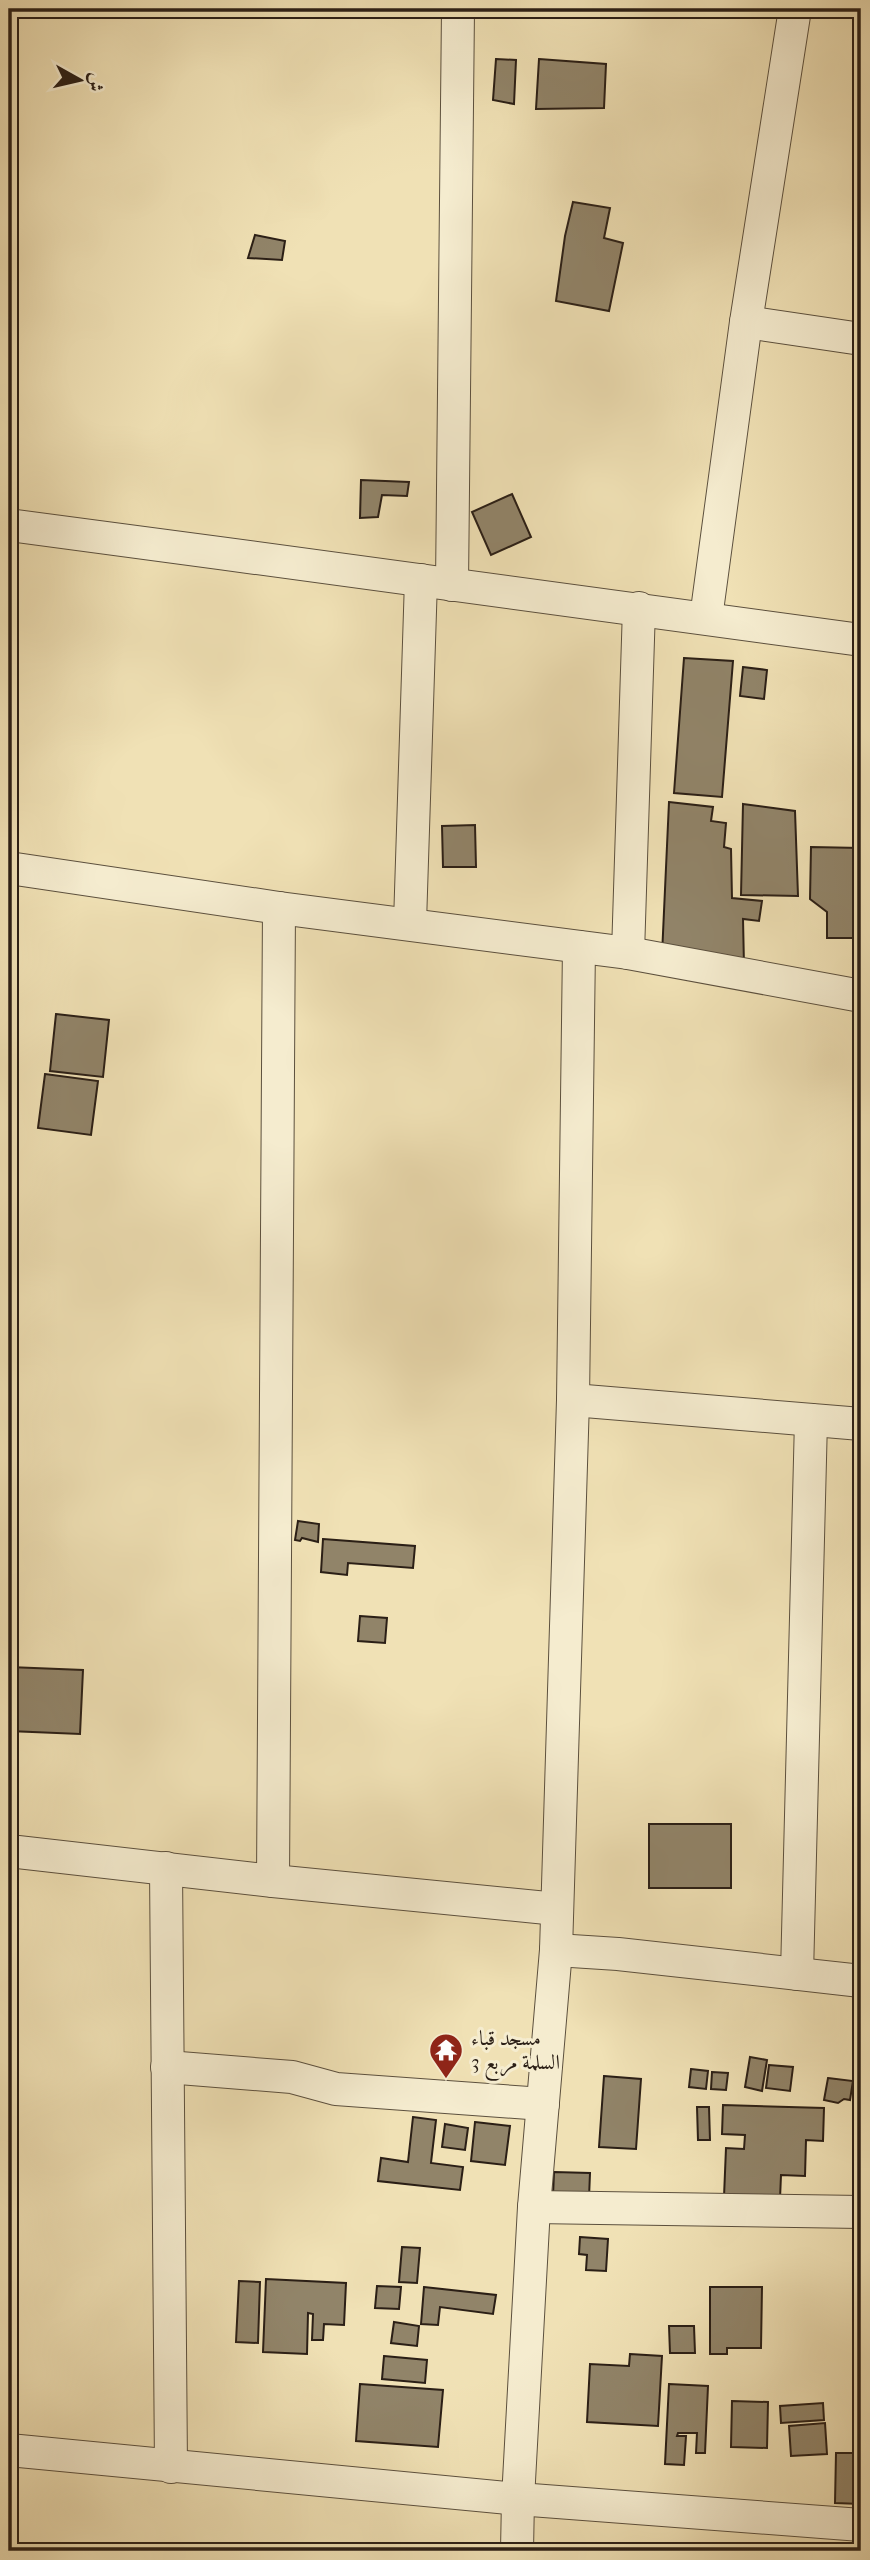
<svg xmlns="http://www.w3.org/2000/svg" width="870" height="2560" font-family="'IM FELL French Canon',Amiri,serif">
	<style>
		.building { fill: #918469; stroke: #2b1f16; stroke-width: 2 }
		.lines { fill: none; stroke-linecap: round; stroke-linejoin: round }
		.street-casing { stroke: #5c503e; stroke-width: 34 }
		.street { stroke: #f5eccf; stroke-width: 32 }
		.labels { text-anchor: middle; stroke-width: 6; stroke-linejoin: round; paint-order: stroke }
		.poi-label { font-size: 21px; fill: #2b1f16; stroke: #f5eccf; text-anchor: start }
	</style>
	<rect width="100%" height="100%" fill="#f0e1b5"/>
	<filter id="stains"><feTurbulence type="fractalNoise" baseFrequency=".00286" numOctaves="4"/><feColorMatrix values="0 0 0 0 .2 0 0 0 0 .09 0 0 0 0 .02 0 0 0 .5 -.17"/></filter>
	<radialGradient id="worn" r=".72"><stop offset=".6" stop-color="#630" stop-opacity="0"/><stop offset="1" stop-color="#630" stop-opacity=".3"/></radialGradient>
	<g class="building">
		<polygon points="496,59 516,60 514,104 493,100"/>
		<polygon points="539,59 606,64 604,108 536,109"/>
		<polygon points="573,202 610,208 604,238 623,243 609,311 556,301 565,236"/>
		<polygon points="255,235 285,241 282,260 248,258"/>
		<polygon points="361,480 409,482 407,496 382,495 378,517 360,518"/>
		<polygon points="512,494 531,537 491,555 472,512"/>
		<polygon points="684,658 733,661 722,797 674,793"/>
		<polygon points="743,667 767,670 764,699 740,696"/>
		<polygon points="669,802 713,807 711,821 726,823 724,847 731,849 732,898 762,901 759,921 743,919 744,965 662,955"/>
		<polygon points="743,804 795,811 798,896 741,895"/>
		<polygon points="475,825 476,867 443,867 442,826"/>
		<polygon points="811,847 861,848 861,938 827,938 827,912 810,899"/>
		<polygon points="56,1014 109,1020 103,1077 50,1071"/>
		<polygon points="45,1074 98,1081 91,1135 38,1128"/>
		<polygon points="298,1521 319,1524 318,1542 302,1538 300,1541 295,1540"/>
		<polygon points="323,1539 415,1546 413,1568 348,1563 347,1575 321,1572"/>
		<polygon points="360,1616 387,1618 385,1643 358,1641"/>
		<polygon points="9,1667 83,1670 80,1734 9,1731"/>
		<rect x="649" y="1824" width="82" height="64"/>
		<polygon points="750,2057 767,2060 762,2091 745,2087"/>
		<polygon points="769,2065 793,2067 790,2091 766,2088"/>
		<polygon points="691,2069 708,2071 706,2089 689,2087"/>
		<polygon points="712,2072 728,2073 726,2090 711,2089"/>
		<polygon points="604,2076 641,2079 636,2149 599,2147"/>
		<polygon points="828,2078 853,2081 850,2100 844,2099 838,2103 824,2100"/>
		<polygon points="723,2105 824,2108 823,2141 806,2140 805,2176 781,2175 780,2199 724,2197 726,2148 744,2149 745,2135 722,2134"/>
		<polygon points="697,2107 709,2107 710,2140 698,2140"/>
		<polygon points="413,2117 436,2120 431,2163 463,2167 460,2190 378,2181 381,2158 408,2162"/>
		<polygon points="475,2122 510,2126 505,2165 471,2161"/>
		<polygon points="445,2124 468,2128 465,2150 442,2147"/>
		<polygon points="554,2172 590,2173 589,2198 553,2196"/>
		<polygon points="580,2237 608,2239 606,2271 586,2270 587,2255 579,2254"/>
		<polygon points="402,2247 420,2248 417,2283 399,2282"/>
		<polygon points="266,2279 346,2283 344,2325 324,2324 323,2340 312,2340 313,2314 308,2313 307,2354 263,2352"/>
		<polygon points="239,2281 260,2282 258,2343 236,2342"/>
		<polygon points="377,2286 401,2287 399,2309 375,2308"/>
		<polygon points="424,2287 496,2295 493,2314 440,2307 438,2325 421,2324"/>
		<polygon points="710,2287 762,2287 761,2348 727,2348 727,2354 710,2354"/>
		<polygon points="394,2322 419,2326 417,2346 391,2343"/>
		<polygon points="669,2326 694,2326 695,2353 670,2353"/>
		<polygon points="630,2354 662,2356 658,2426 587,2422 590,2364 629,2366"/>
		<polygon points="384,2356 427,2360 425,2383 382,2379"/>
		<polygon points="360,2384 443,2390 438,2447 356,2441"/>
		<polygon points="669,2384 708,2386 705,2453 696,2453 697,2433 678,2433 677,2436 686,2436 684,2465 665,2464"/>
		<polygon points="732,2401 768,2402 767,2448 731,2447"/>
		<polygon points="823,2403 824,2420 781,2423 780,2406"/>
		<polygon points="825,2423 827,2454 791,2456 789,2426"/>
		<polygon points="836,2453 861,2453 861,2504 835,2503"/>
	</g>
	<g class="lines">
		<g class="street-casing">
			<g id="street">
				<polyline points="746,322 861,339"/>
				<path d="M9,525C293,563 577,600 861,640"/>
				<polyline points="452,585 458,9"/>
				<polyline points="706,618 746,322 795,9"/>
				<polyline points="9,868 279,908 628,953 861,996"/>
				<polyline points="410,923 421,580"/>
				<polyline points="628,953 639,608"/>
				<polyline points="573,1400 861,1424"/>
				<polyline points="9,1851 273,1881 557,1909"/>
				<polyline points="166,1868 171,2467"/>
				<polyline points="273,1881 279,908"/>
				<polyline points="556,1950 618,1954 861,1981"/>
				<polyline points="797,1974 811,1420"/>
				<polyline points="167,2067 292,2077 336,2089 543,2104"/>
				<polyline points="534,2207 861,2212"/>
				<polyline points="9,2450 518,2499 861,2525"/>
				<polyline points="517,2551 518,2499 534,2207 556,1950 573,1400 579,947"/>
			</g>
		</g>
		<use href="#street" class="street"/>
	</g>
	<defs>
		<g id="temple-pin" transform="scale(1.75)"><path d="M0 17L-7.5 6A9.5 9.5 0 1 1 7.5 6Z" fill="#8f2418" stroke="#f5eccf"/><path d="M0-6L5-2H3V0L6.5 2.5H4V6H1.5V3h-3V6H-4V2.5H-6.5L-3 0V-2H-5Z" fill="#fff"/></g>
	</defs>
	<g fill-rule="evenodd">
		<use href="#temple-pin" x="446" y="2050"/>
	</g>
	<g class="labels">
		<g class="poi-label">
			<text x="471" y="2045">مسجد قباء<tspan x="471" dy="24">السلمة مربع 3</tspan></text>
		</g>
	</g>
	<rect width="870" height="2560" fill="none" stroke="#f0e1b5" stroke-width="35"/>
	<rect x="10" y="10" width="849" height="2539" fill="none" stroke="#2b1f16" stroke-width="3.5"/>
	<rect x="18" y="18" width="835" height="2525" fill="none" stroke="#2b1f16" stroke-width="2"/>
	<g transform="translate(80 80) rotate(98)" stroke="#f5eccf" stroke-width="5" paint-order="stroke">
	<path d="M0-5L12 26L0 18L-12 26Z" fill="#2b1f16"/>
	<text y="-10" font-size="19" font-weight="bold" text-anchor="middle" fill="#2b1f16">ش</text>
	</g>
	<rect width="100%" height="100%" filter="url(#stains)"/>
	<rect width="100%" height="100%" fill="url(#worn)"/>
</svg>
